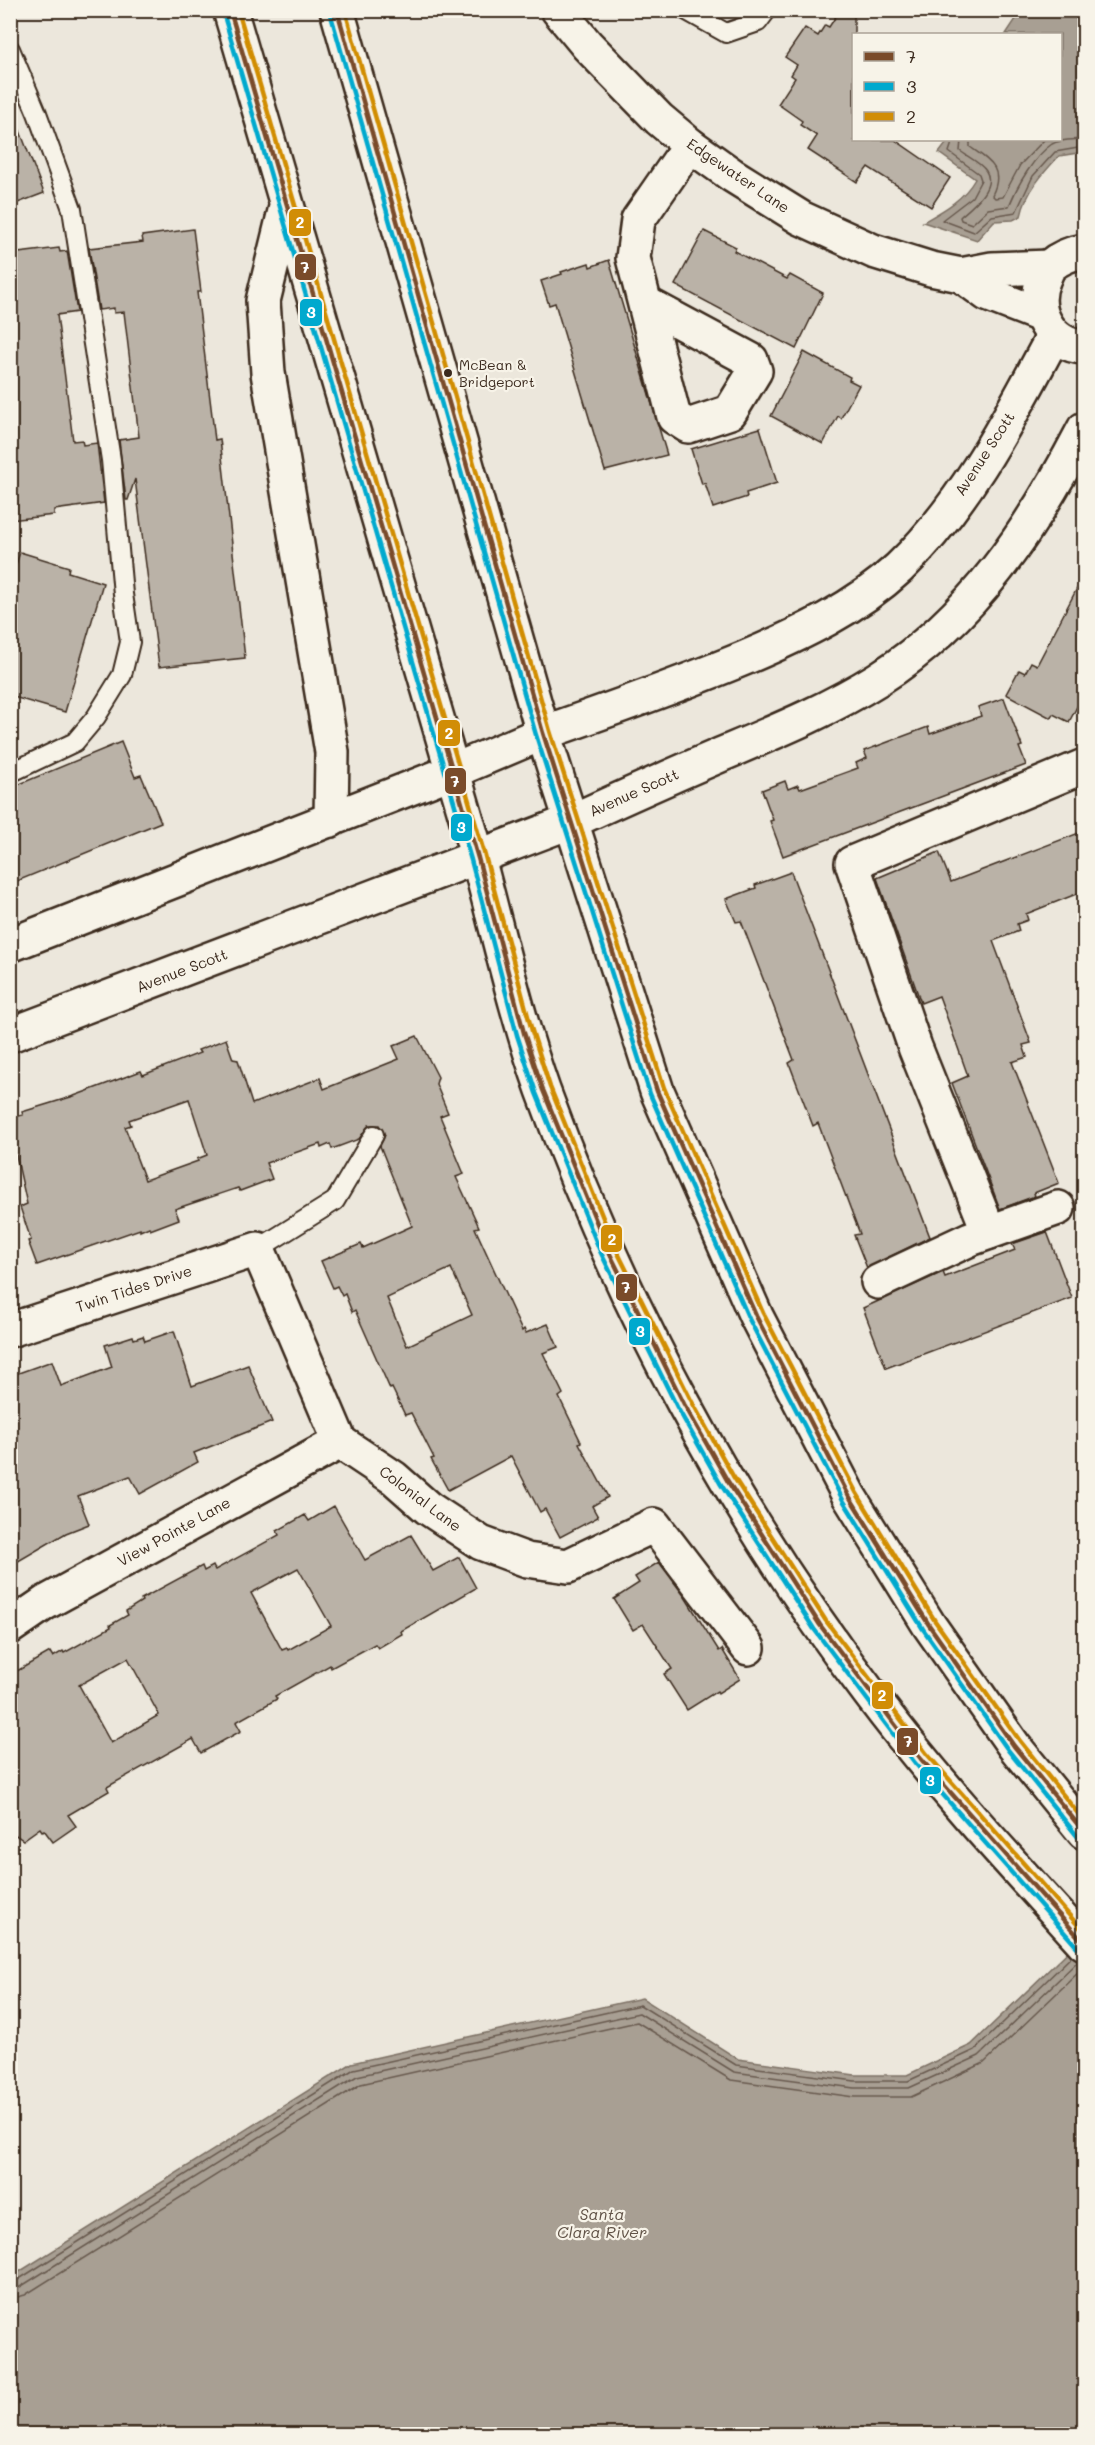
<svg xmlns="http://www.w3.org/2000/svg" width="1095" height="2445" font-family="Mali,sans-serif">
	<style>
		.water { fill: #a89f93; stroke: #7c7064; stroke-width: 1.5 }
		.lines { fill: none; stroke-linecap: round; stroke-linejoin: round }
		.shore { stroke: #67594d; stroke-width: 1.5 }
		.building { fill: #bab2a7; stroke: #3b2a1e; stroke-width: 1.5; fill-rule: evenodd }
		.service-casing { stroke: #3b2a1e; stroke-width: 22 }
		.minor-casing { stroke: #3b2a1e; stroke-width: 38 }
		.secondary-casing { stroke: #3b2a1e; stroke-width: 38 }
		.service { stroke: #f7f3e8; stroke-width: 18 }
		.minor { stroke: #f7f3e8; stroke-width: 33 }
		.secondary { stroke: #f7f3e8; stroke-width: 33 }
		.bus-1-casing { stroke: #f7f3e8; stroke-width: 9 }
		.bus-2-casing { stroke: #f7f3e8; stroke-width: 9 }
		.bus-3-casing { stroke: #f7f3e8; stroke-width: 9 }
		.bus-1 { stroke: #7a4b2a; stroke-width: 4.5 }
		.bus-2 { stroke: #00a9ce; stroke-width: 4.5 }
		.bus-3 { stroke: #d18d06; stroke-width: 4.5 }
		.bus-dot { fill: #3b2a1e; stroke: #f7f3e8; stroke-width: 2 }
		.labels { text-anchor: middle; stroke-width: 4.5; stroke-linejoin: round; paint-order: stroke }
		.bus-label { font-size: 14px; fill: #3b2a1e; stroke: #f7f3e8; text-anchor: start }
		.street-label { font-size: 15px; fill: #3b2a1e; stroke: #f7f3e8 }
		.water-label { font-size: 16px; font-style: italic; fill: #615347; stroke: #f7f3e8 }
		.line-badge { stroke: #f7f3e8; stroke-width: 2 }
		.badge-label { font-size: 16px; text-anchor: middle; font-weight: bold; fill: #fff }
	</style>
	<rect width="100%" height="100%" fill="#ece7dc"/>
	<filter id="ink" filterUnits="userSpaceOnUse"><feTurbulence type="fractalNoise" baseFrequency=".0167" numOctaves="2"/><feDisplacementMap in="SourceGraphic" scale="12" xChannelSelector="R" yChannelSelector="G"/><feConvolveMatrix kernelMatrix="1 2 1 2 8 2 1 2 1" color-interpolation-filters="sRGB"/></filter>
	<g filter="url(#ink)">
		<g class="water">
			<path d="M1004,11H1084V152L1059,156C1043,173 1026,192 1021,216L1013,220L994,221L977,240L923,222C944,210 963,200 975,179L939,153L949,140H1060V34H1006L1016,19Z"/>
			<polygon points="1084,1936 1084,2434 11,2434 11,2277 352,2063 642,1998 738,2059 855,2075 907,2075 971,2045"/>
		</g>
		<g class="lines">
			<g class="shore">
				<polyline points="953,140 949,152 979,174 981,180 972,197 942,220 974,232 992,216 1016,212 1033,176 1055,152 1084,147"/>
				<path d="M961,140L960,151C968,157 981,163 986,171C997,188 970,208 960,217L961,220L972,224L988,209L1009,206C1017,186 1034,156 1052,144C1060,139 1075,140 1084,139"/>
				<path d="M970,140V147C990,161 1005,169 992,195L995,198L1003,197L1020,165L1044,140"/>
				<polyline points="10,2282 16,2281 354,2069 640,2005 736,2065 855,2081 908,2081 975,2050 1072,1956"/>
				<polyline points="10,2290 20,2287 357,2076 639,2013 734,2072 854,2088 909,2088 979,2056 1079,1960"/>
				<polyline points="10,2299 25,2295 361,2084 637,2022 731,2080 854,2097 911,2097 984,2063 1084,1967"/>
			</g>
		</g>
		<g class="building">
			<polygon points="840,10 854,10 854,140 895,140 950,178 931,207 868,167 857,182 808,150 817,136 800,125 802,121 778,104 795,78 791,75 797,65 785,57 805,28 818,36 825,25 829,27"/>
			<polygon points="10,113 13,113 44,193 10,206"/>
			<polygon points="193,229 201,292 197,292 215,440 220,439 245,658 159,667 135,479 128,500 126,500 119,440 139,437 124,312 114,313 114,308 99,310 89,248 143,242 142,236"/>
			<polygon points="704,231 736,247 734,251 787,279 790,275 823,293 796,349 675,285"/>
			<polygon points="59,248 60,252 67,251 77,312 57,315 73,441 82,440 83,445 97,443 104,503 54,510 54,515 10,520 10,254"/>
			<polygon points="609,260 667,455 605,471 555,303 549,305 541,281 562,274 561,272 589,263 590,267"/>
			<polygon points="804,352 850,377 849,380 859,385 841,418 838,416 823,444 771,416"/>
			<polygon points="760,428 777,483 746,493 747,497 713,508 705,483 702,484 691,449"/>
			<polygon points="20,552 69,567 68,572 103,583 65,712 10,696 10,583"/>
			<polygon points="1084,575 1084,693 1069,722 1053,714 1051,718 1006,694 1019,670 1025,673 1031,662 1037,665"/>
			<polygon points="1004,698 1022,746 1019,747 1026,765 783,856 770,821 773,820 762,790 785,781 788,789 798,785 800,789 858,768 856,763 867,758 864,751 928,727 930,734 981,716 978,707"/>
			<polygon points="121,742 135,777 141,775 161,822 10,884 10,788"/>
			<polygon points="1084,831 1084,891 1026,914 1028,920 1017,924 1019,931 993,941 1031,1043 1023,1045 1027,1057 1012,1062 1059,1183 1034,1193 1035,1196 1000,1209 952,1083 968,1076 957,1045 939,996 921,1003 877,878 939,852 951,882"/>
			<polygon points="791,872 930,1237 867,1268 854,1235 860,1234 818,1123 813,1126 789,1063 794,1060 741,921 736,922 726,899 756,888 755,885"/>
			<path d="M417,1036L438,1077L436,1084L448,1113L440,1116L464,1174L456,1177L479,1227L475,1228L522,1331L524,1329L526,1333L548,1324L558,1347L543,1353L563,1394L559,1397L581,1442L579,1443L608,1497L592,1506L598,1517L560,1537L545,1509L540,1512L511,1456L448,1490L431,1459L434,1458L411,1413L405,1415L392,1388L390,1389L355,1310L352,1312L345,1294L342,1296L337,1286L333,1288L321,1261L361,1244L363,1248L412,1226L380,1146L385,1135L379,1125H369L359,1139L332,1149L330,1144L321,1148L320,1144L266,1163L272,1179L240,1191L238,1188L175,1209L179,1219L150,1230L149,1227L140,1231V1229L37,1265L28,1241L31,1240L20,1207L27,1204L16,1155L10,1157V1118L23,1115L22,1112L74,1096L141,1071L143,1075L200,1053L198,1050L226,1039L233,1059L238,1060L252,1104L320,1078L324,1089L399,1059L393,1046ZM189,1099L207,1155L197,1159L198,1161L145,1180L125,1127L131,1125L129,1120ZM451,1268L472,1315L407,1346L387,1298Z"/>
			<polygon points="1047,1232 1072,1298 886,1368 863,1308 943,1272 945,1277 1015,1250 1012,1244"/>
			<polygon points="174,1331 192,1386 248,1365 272,1422 194,1453 198,1462 140,1494 130,1476 78,1496 89,1524 66,1533 10,1566 10,1376 52,1361 61,1386 112,1367 105,1345 133,1336 134,1339 143,1336 145,1341"/>
			<path d="M334,1506L365,1560L411,1535L433,1571L459,1557L476,1588L401,1631L402,1634L378,1648L375,1644L331,1668L330,1665L275,1696L277,1699L236,1722L241,1731L201,1753L193,1739L107,1787L109,1791L68,1815L76,1826L53,1842L44,1830L42,1831L40,1828L23,1840L10,1831V1675L50,1652L53,1657L63,1651L64,1653L111,1627L110,1625L128,1615L126,1611L142,1601L141,1599L202,1566L204,1571L213,1566L215,1570L279,1535L277,1531L305,1515L309,1521ZM298,1568L331,1626L288,1650L287,1648L282,1650L251,1593ZM128,1658L159,1715L111,1743L79,1685Z"/>
			<polygon points="659,1562 685,1597 719,1651 722,1649 740,1679 718,1693 717,1691 687,1710 664,1674 672,1669 643,1624 633,1630 614,1599 639,1583 635,1577"/>
		</g>
		<g class="lines">
			<g class="service-casing">
				<g id="service">
					<polyline points="685,10 726,33 758,22 767,10"/>
					<polyline points="10,49 37,113 72,209 111,460 123,594 130,642 122,675 96,717 75,742 10,773"/>
					<polyline points="258,1249 335,1201 374,1135"/>
				</g>
			</g>
			<g class="minor-casing">
				<g id="minor">
					<polyline points="558,10 587,45 659,119 690,145 732,175 801,218 873,251 931,269 961,275 992,269 1049,267"/>
					<path d="M1084,251C1072,253 1060,257 1050,266C1047,269 1046,274 1044,278C1030,309 1049,345 1084,347"/>
					<polyline points="961,275 987,294 1041,315"/>
					<polyline points="645,303 751,360 755,371 730,412 688,426 674,417 633,258 638,220 690,145"/>
					<path d="M543,733C612,709 680,685 747,657C801,634 856,608 899,568C966,504 1011,415 1054,335"/>
					<path d="M572,821C620,799 669,777 718,756C772,733 827,711 878,679C973,619 1033,527 1084,429"/>
					<polyline points="989,1232 915,1047 852,863 1084,766"/>
					<polyline points="878,1282 970,1239 1058,1208"/>
					<polyline points="10,1330 258,1249 340,1442 394,1478 428,1508 481,1543 527,1560 568,1566 654,1525 748,1648"/>
					<polyline points="10,1627 45,1603 340,1442"/>
				</g>
			</g>
			<g class="secondary-casing">
				<g id="secondary">
					<path d="M230,10L478,858C499,936 516,1014 543,1090C620,1302 733,1514 870,1694C936,1782 1010,1862 1084,1943"/>
					<polyline points="337,10 543,733 657,1091 756,1316 849,1496 929,1625 1014,1746 1084,1832"/>
					<polyline points="286,207 263,301 268,373 332,752 331,820"/>
					<polyline points="10,945 451,772 543,733"/>
					<polyline points="10,1035 572,821"/>
				</g>
			</g>
			<use href="#service" class="service"/>
			<use href="#minor" class="minor"/>
			<use href="#secondary" class="secondary"/>
			<g class="bus-1-casing">
				<g id="bus-1">
					<polyline points="230,10 478,858 524,1033 543,1090 607,1248 684,1404 727,1480 820,1625 921,1759 1084,1943"/>
					<polyline points="337,10 543,733 657,1091 756,1316 849,1496 929,1625 1014,1746 1084,1832"/>
				</g>
			</g>
			<g class="bus-2-casing">
				<g id="bus-2">
					<polyline points="223,12 471,860 517,1035 536,1093 600,1251 677,1407 720,1483 814,1629 915,1763 1078,1948"/>
					<polyline points="330,12 536,735 650,1094 749,1319 843,1500 923,1629 1008,1750 1078,1837"/>
				</g>
			</g>
			<g class="bus-3-casing">
				<g id="bus-3">
					<polyline points="238,10 485,856 532,1031 550,1087 614,1245 691,1400 733,1476 826,1621 927,1754 1084,1932"/>
					<polyline points="345,10 550,731 664,1088 763,1313 856,1492 935,1621 1020,1741 1084,1821"/>
				</g>
			</g>
			<use href="#bus-1" class="bus-1"/>
			<use href="#bus-2" class="bus-2"/>
			<use href="#bus-3" class="bus-3"/>
		</g>
	</g>
	<circle class="bus-dot" cx="448" cy="373" r="5"/>
	<g class="labels">
		<g class="bus-label">
			<text x="459" y="370">McBean &amp;<tspan x="459" dy="17">Bridgeport</tspan></text>
		</g>
		<g class="street-label">
			<text transform="translate(738 176) rotate(34)" y="5">Edgewater Lane</text>
			<text transform="translate(985 454) rotate(-57)" y="5">Avenue Scott</text>
			<text transform="translate(634 793) rotate(-24)" y="5">Avenue Scott</text>
			<text transform="translate(182 971) rotate(-21)" y="5">Avenue Scott</text>
			<text transform="translate(134 1289) rotate(-18)" y="5">Twin Tides Drive</text>
			<text transform="translate(420 1499) rotate(37)" y="5">Colonial Lane</text>
			<text transform="translate(174 1532) rotate(-29)" y="5">View Pointe Lane</text>
		</g>
		<g class="water-label">
			<text x="602" y="2220">Santa<tspan x="602" dy="18">Clara River</tspan></text>
		</g>
	</g>
	<g class="line-badge">
		<rect x="288" y="208" width="24" height="29" rx="6" fill="#d18d06"/>
		<rect x="294" y="253" width="23" height="28" rx="6" fill="#7a4b2a"/>
		<rect x="299" y="298" width="24" height="29" rx="6" fill="#00a9ce"/>
		<rect x="437" y="719" width="24" height="28" rx="6" fill="#d18d06"/>
		<rect x="444" y="767" width="23" height="28" rx="6" fill="#7a4b2a"/>
		<rect x="450" y="813" width="23" height="29" rx="6" fill="#00a9ce"/>
		<rect x="600" y="1224" width="23" height="29" rx="6" fill="#d18d06"/>
		<rect x="615" y="1273" width="23" height="29" rx="6" fill="#7a4b2a"/>
		<rect x="628" y="1317" width="23" height="29" rx="6" fill="#00a9ce"/>
		<rect x="871" y="1681" width="23" height="29" rx="6" fill="#d18d06"/>
		<rect x="896" y="1727" width="23" height="29" rx="6" fill="#7a4b2a"/>
		<rect x="919" y="1766" width="23" height="29" rx="6" fill="#00a9ce"/>
	</g>
	<g class="badge-label">
		<text x="300" y="228">2</text>
		<text x="305" y="273">7</text>
		<text x="311" y="318">3</text>
		<text x="449" y="739">2</text>
		<text x="455" y="787">7</text>
		<text x="461" y="833">3</text>
		<text x="612" y="1245">2</text>
		<text x="626" y="1293">7</text>
		<text x="640" y="1337">3</text>
		<text x="882" y="1701">2</text>
		<text x="908" y="1747">7</text>
		<text x="930" y="1786">3</text>
	</g>
	<rect width="1095" height="2445" fill="none" stroke="#f7f3e8" stroke-width="36"/>
	<rect x="18" y="18" width="1059" height="2409" fill="none" stroke="#3b2a1e" stroke-width="2" filter="url(#ink)"/>
	<rect x="852" y="33" width="210" height="108" fill="#f7f3e8" stroke="#aca397" stroke-width="1.5"/>
	<rect x="864" y="52" width="30" height="9" fill="#7a4b2a" stroke="#aca397" stroke-width="1.5"/>
	<text x="906" y="63" font-size="18" fill="#3b2a1e">7</text>
	<rect x="864" y="82" width="30" height="9" fill="#00a9ce" stroke="#aca397" stroke-width="1.5"/>
	<text x="906" y="93" font-size="18" fill="#3b2a1e">3</text>
	<rect x="864" y="112" width="30" height="9" fill="#d18d06" stroke="#aca397" stroke-width="1.5"/>
	<text x="906" y="123" font-size="18" fill="#3b2a1e">2</text>
</svg>
